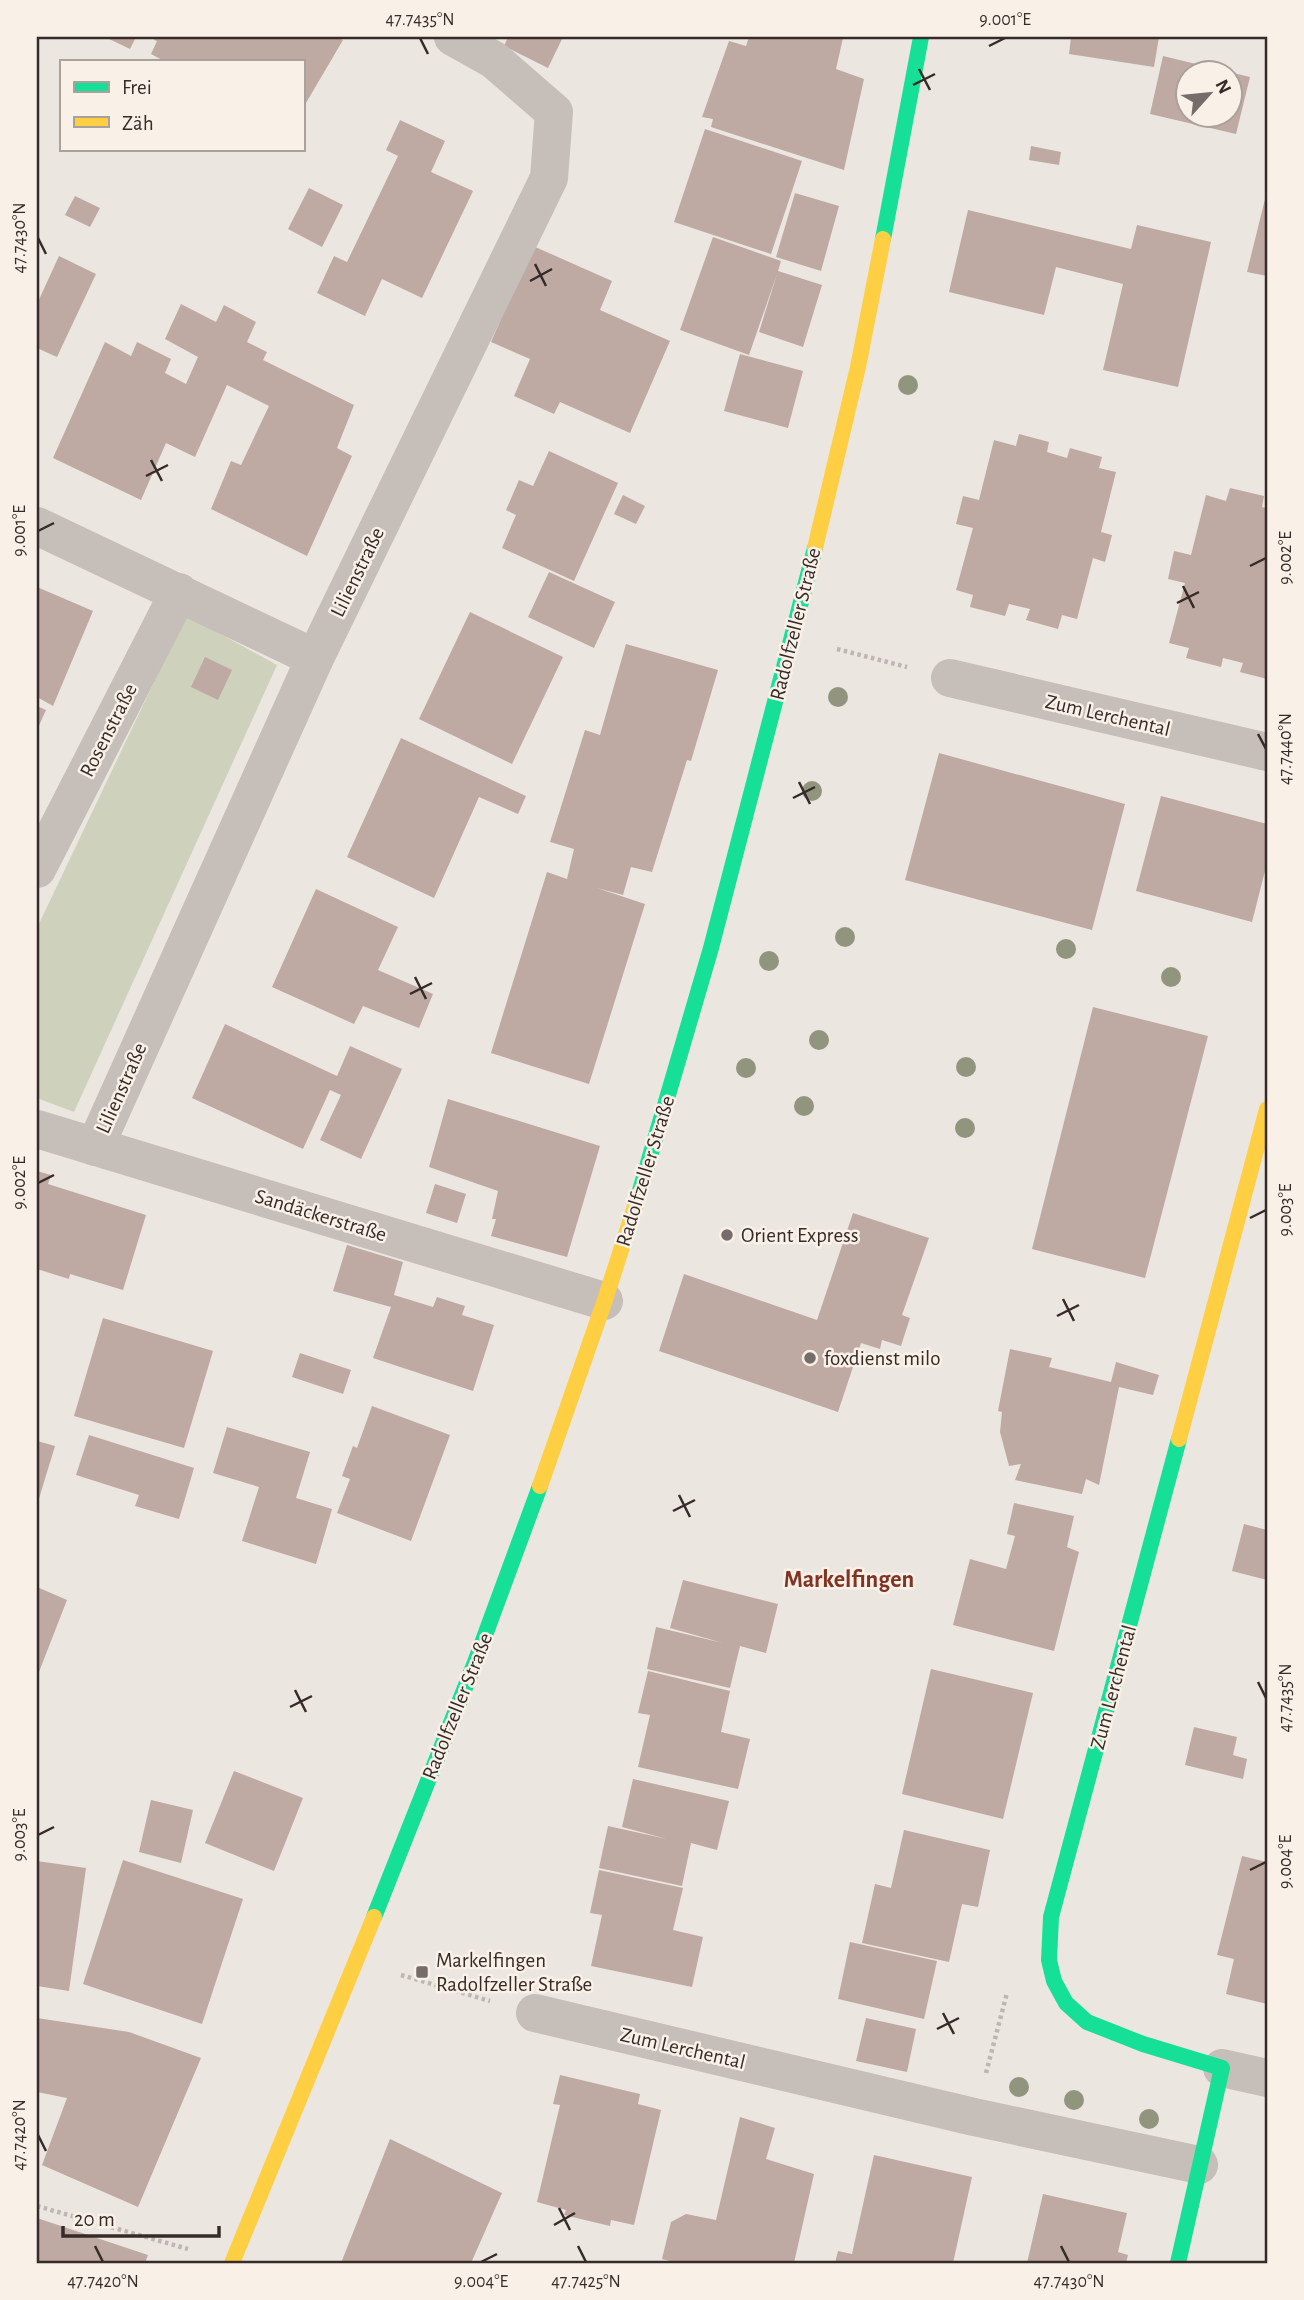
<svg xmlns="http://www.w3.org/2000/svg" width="1304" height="2300" font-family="'Alegreya Sans',sans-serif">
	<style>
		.green { fill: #ced1bb }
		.building { fill: #bfa9a3; fill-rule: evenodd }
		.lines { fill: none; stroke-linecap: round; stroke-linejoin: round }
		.path { stroke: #bdb6b2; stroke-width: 4.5; stroke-dasharray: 3.5 3.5; stroke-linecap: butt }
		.street { stroke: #c5beb9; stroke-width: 38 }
		.fast { stroke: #16e098; stroke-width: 16 }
		.slow { stroke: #ffcf43; stroke-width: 16 }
		.tree { fill: #92957e }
		.ticks { fill: none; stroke: #362b28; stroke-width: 2.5 }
		.poi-dot { fill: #766c69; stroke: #f9f0e8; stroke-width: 2.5 }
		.labels { text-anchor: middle; stroke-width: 5; stroke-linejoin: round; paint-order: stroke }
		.street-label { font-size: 21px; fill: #362b28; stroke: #f9f0e8 }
		.poi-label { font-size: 21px; fill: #362b28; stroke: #f9f0e8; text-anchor: start }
		.quarter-label { font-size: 24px; font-weight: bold; fill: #813324; stroke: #f9f0e8 }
		.neatline { fill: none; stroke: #362b28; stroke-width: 2.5 }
		.ticks-label { font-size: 18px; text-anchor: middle; fill: #362b28 }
	</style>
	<rect width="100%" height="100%" fill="#ece6e1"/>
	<polygon class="green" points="186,615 277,665 74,1112 37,1098 37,928"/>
	<g class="building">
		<polygon points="105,37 136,37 130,49"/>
		<polygon points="156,37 336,37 343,40 303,108 303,61 164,61 151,54 157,41 154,40"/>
		<polygon points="508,37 563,37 548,68 504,46"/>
		<polygon points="749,37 843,38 836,69 864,79 844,170 711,127 713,119 702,117 729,41 746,46"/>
		<polygon points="1071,37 1159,37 1154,67 1069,54"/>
		<path d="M1163,56L1250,77L1236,134L1150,114ZM1188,74H1230V116H1188Z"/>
		<polygon points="400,120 445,141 431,172 473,191 422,298 382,279 365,316 317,293 334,256 347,262 398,156 386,150"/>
		<polygon points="705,129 802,161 771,254 674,222"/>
		<polygon points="1031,146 1061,152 1059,165 1029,160"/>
		<polygon points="309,188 343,205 322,247 288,229"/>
		<polygon points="795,193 839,206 821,271 776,257"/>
		<polygon points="1266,195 1267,195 1267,276 1247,272"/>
		<polygon points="75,196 100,208 90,227 65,215"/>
		<polygon points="968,210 1131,249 1137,225 1211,242 1178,387 1103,370 1123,284 1056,267 1044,315 949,292"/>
		<polygon points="713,237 781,261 778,271 822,285 803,347 759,332 777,274 749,355 680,330"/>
		<polygon points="533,246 612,281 600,310 670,341 630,433 560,402 554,414 514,396 530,359 491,342"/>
		<polygon points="59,256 96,274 57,357 37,348 37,304"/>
		<polygon points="181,304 216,322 224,305 256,322 247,342 267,352 263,360 354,405 337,448 352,456 307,556 211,509 231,461 241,465 269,406 227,385 195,457 166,443 141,500 53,458 105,342 131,356 137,342 171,359 165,373 186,384 198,357 165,339"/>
		<polygon points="740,354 803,371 788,428 724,411"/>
		<polygon points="1019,434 1049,442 1047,452 1067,458 1070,448 1102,457 1099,468 1116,472 1101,532 1112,535 1105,562 1093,558 1077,619 1062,615 1058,629 1026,620 1030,609 1009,604 1005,616 970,607 973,595 956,590 973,528 956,524 963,496 979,500 994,440 1016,446"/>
		<polygon points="549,451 618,483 574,581 502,548 516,515 506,510 519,480 533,486"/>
		<polygon points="1230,488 1264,496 1262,507 1267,508 1267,679 1240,672 1243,663 1223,658 1221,667 1186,658 1189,648 1169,643 1185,583 1168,579 1174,551 1191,555 1206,495 1226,501"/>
		<polygon points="623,495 645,506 636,524 614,514"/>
		<polygon points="549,572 615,602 594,648 528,617"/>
		<polygon points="37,587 93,611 53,706 37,697"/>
		<polygon points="470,612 563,657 512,764 419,719"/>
		<polygon points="626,644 718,670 691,761 687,760 652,872 631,867 623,895 597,888 645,904 589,1084 491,1053 547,872 567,879 574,849 550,842 585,730 600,735"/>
		<polygon points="205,657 232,670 218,700 191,687"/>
		<polygon points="37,706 46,710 37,730"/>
		<polygon points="401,738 526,796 518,814 479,797 434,898 347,857"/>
		<polygon points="939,753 1125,804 1092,930 905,880"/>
		<polygon points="1161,796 1267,824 1267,863 1252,922 1136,891"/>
		<polygon points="316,889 398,927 378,970 433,994 419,1028 363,1006 354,1024 272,987"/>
		<polygon points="1093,1007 1208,1036 1145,1278 1032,1249"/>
		<polygon points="225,1024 337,1076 350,1046 402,1069 361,1159 320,1140 341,1095 330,1090 303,1149 192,1098"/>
		<polygon points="448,1099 600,1146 567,1257 491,1236 496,1219 492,1219 498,1191 429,1167"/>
		<polygon points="37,1171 51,1175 48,1184 146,1215 123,1290 70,1274 69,1279 37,1269"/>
		<polygon points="435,1184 466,1194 457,1223 426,1213"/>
		<polygon points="853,1213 929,1238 902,1315 910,1318 901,1346 882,1340 880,1349 861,1343 838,1412 659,1351 684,1274 817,1320"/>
		<polygon points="347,1245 403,1262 394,1295 433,1307 437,1297 465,1306 462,1315 494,1325 473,1391 373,1358 391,1307 333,1291"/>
		<polygon points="103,1318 213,1351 184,1448 74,1416"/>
		<polygon points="1010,1349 1052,1358 1049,1367 1111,1382 1116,1362 1159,1375 1153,1395 1119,1387 1099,1485 1086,1479 1082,1494 1015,1480 1021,1464 1009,1466 1000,1432 1002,1412 998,1411"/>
		<polygon points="300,1353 351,1370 343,1394 292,1377"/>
		<polygon points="372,1406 450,1435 411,1541 337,1513 350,1479 342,1476 353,1446 357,1448"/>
		<polygon points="227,1427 310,1452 296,1498 332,1509 316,1564 242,1541 259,1487 213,1473"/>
		<polygon points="89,1435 194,1468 179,1519 135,1506 139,1495 76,1475"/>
		<polygon points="37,1441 55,1446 37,1505"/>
		<polygon points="1014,1503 1074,1516 1067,1547 1079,1552 1054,1651 953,1625 970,1559 1006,1569 1015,1536 1007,1534"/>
		<polygon points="1244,1524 1267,1530 1267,1580 1232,1571"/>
		<polygon points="683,1580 778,1604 766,1653 740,1646 730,1688 647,1669 656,1627 723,1643 670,1628"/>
		<polygon points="37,1587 67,1600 37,1677"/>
		<polygon points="931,1669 1033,1693 1003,1819 902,1794"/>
		<polygon points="648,1671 730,1691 721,1732 750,1739 738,1789 638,1767 650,1715 638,1713"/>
		<polygon points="1194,1727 1237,1737 1233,1755 1247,1759 1243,1779 1185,1765"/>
		<polygon points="234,1771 303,1798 274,1871 205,1843"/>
		<polygon points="633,1779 729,1801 717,1850 691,1843 682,1886 599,1868 608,1826 667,1839 622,1827"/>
		<polygon points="151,1800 193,1810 181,1863 139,1852"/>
		<polygon points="904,1830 990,1850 978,1907 962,1904 949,1962 862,1943 875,1884 891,1888"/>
		<polygon points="1242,1856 1267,1862 1267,2004 1226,1994 1234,1959 1217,1955"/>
		<polygon points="123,1860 243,1899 202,2024 83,1984"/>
		<polygon points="37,1861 86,1868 69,1991 37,1986"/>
		<polygon points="599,1870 683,1888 673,1930 703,1937 692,1987 591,1966 602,1915 590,1913"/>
		<polygon points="850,1942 937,1961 924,2019 838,1999"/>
		<polygon points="37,2018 129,2032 201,2058 138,2207 42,2165 67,2098 37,2092"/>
		<polygon points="866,2018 916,2029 907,2072 856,2061"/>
		<polygon points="560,2075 640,2094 638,2104 661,2110 634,2225 611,2220 610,2226 564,2215 566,2210 537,2202 560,2105 553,2104"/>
		<polygon points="740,2117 775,2128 766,2159 814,2174 794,2263 678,2263 662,2259 671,2222 686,2214 716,2220"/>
		<polygon points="390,2139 502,2193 471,2263 341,2263"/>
		<polygon points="874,2155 972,2177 953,2263 835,2263 838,2251 852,2254"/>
		<polygon points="1043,2194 1127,2213 1118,2252 1128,2255 1126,2263 1027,2263"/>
		<polygon points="37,2218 148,2255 145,2263 37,2263"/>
	</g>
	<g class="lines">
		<g class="path">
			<polyline points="837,649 907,667"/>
			<polyline points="401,1975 490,2001"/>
			<polyline points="986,2073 1007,1993"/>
			<polyline points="37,2206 188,2249"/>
		</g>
		<g class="street">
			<polyline points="37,526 315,658"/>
			<polyline points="950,678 1267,752"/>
			<polyline points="37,869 179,592"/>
			<polyline points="37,1129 604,1301"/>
			<polyline points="95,1147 315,658 549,178 554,112 494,60 453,37"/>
			<polyline points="535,2013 974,2117 1199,2165"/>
			<polyline points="1222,2068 1267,2078"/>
		</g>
		<g class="fast">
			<polyline points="883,239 921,37"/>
			<polyline points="639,1194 711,948 815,548"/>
			<polyline points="374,1917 474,1665 540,1486"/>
			<polyline points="1178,2263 1222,2068 1143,2044 1087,2022 1066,2003 1054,1981 1049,1960 1051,1917 1179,1439"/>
		</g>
		<g class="slow">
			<polyline points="815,548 858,367 883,239"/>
			<polyline points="1179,1439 1267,1109"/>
			<polyline points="540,1486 605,1300 639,1194"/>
			<polyline points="232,2263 374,1917"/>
		</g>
	</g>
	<g class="tree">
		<circle cx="908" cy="385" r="10"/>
		<circle cx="838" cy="697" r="10"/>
		<circle cx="812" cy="791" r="10"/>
		<circle cx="845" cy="937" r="10"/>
		<circle cx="1066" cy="949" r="10"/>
		<circle cx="769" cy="961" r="10"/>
		<circle cx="1171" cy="977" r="10"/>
		<circle cx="819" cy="1040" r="10"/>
		<circle cx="966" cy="1067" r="10"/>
		<circle cx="746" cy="1068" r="10"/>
		<circle cx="804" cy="1106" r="10"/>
		<circle cx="965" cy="1128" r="10"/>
		<circle cx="1019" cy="2087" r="10"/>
		<circle cx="1074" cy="2100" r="10"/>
		<circle cx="1149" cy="2119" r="10"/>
	</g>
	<path class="ticks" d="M420,38L428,54M989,46L1005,38M919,69L930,90M913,85L935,74M38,238L46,254M535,264L546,286M530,281L552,269M151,460L162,481M146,476L168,465M38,531L54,523M1250,566L1266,558M1183,586L1194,608M1177,603L1199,592M1258,734L1266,749M799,782L810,804M793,798L815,787M415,977L426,999M410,994L432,983M38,1183L54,1175M1250,1218L1266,1210M1063,1299L1074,1321M1057,1316L1079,1305M679,1495L690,1517M673,1511L695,1500M1258,1682L1266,1698M295,1690L306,1712M290,1707L312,1696M38,1835L54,1827M1250,1870L1266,1862M943,2013L954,2034M937,2029L959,2018M38,2135L46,2151M559,2208L570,2230M554,2225L575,2213M95,2246L103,2262M578,2246L586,2262M1061,2246L1069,2262M481,2262L497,2254"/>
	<g class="poi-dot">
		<circle cx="727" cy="1235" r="7"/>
		<circle cx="810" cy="1358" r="7"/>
		<rect x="415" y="1965" width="14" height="14" rx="3.5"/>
	</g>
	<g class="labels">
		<g class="street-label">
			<text transform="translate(357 572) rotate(-64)" y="7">Lilienstraße</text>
			<text transform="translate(795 624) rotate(-76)" y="7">Radolfzeller Straße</text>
			<text transform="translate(1108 715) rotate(13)" y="7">Zum Lerchental</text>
			<text transform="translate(108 730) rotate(-63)" y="7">Rosenstraße</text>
			<text transform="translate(121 1088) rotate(-66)" y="7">Lilienstraße</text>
			<text transform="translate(645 1171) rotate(-73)" y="7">Radolfzeller Straße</text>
			<text transform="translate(321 1215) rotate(17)" y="7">Sandäckerstraße</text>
			<text transform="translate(1113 1687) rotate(-75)" y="7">Zum Lerchental</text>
			<text transform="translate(457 1706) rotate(-68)" y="7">Radolfzeller Straße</text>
			<text transform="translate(683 2048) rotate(13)" y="7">Zum Lerchental</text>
		</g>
		<g class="poi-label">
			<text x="741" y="1242">Orient Express</text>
			<text x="824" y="1365">foxdienst milo</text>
			<text x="436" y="1967">Markelfingen<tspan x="436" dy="24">Radolfzeller Straße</tspan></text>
		</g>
		<g class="quarter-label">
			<text x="849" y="1587">Markelfingen</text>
		</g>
	</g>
	<rect width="1304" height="2300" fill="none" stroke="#f9f0e8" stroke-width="77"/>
	<rect x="60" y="60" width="245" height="91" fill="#f9f0e8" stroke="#aba19b" stroke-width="2"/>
	<rect x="74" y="82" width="35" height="10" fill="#16e098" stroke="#aba19b" stroke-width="2"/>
	<text x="122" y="94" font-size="21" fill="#362b28">Frei</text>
	<rect x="74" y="117" width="35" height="10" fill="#ffcf43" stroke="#aba19b" stroke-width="2"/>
	<text x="122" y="130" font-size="21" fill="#362b28">Zäh</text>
	<g transform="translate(1209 94) rotate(63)"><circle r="33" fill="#f9f0e8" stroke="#aba19b" stroke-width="2"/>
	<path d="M0-5L12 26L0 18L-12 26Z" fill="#766c69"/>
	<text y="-10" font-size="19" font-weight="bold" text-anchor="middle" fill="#362b28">N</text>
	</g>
	<path d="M63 2226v10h156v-10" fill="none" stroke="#362b28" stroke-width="3.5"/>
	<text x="74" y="2226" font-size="21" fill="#362b28" stroke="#f9f0e8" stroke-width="5" paint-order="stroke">20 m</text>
	<rect x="38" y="38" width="1228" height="2224" class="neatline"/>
	<g class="ticks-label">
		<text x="420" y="25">47.7435°N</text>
		<text x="1005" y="25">9.001°E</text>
		<text transform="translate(19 238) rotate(-90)" y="6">47.7430°N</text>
		<text transform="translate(19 531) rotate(-90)" y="6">9.001°E</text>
		<text transform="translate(1285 558) rotate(-90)" y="6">9.002°E</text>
		<text transform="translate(1285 749) rotate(-90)" y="6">47.7440°N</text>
		<text transform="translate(19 1183) rotate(-90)" y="6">9.002°E</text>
		<text transform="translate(1285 1210) rotate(-90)" y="6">9.003°E</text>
		<text transform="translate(1285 1698) rotate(-90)" y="6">47.7435°N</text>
		<text transform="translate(19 1835) rotate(-90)" y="6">9.003°E</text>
		<text transform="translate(1285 1862) rotate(-90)" y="6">9.004°E</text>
		<text transform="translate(19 2135) rotate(-90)" y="6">47.7420°N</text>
		<text x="103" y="2287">47.7420°N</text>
		<text x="481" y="2287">9.004°E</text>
		<text x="586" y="2287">47.7425°N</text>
		<text x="1069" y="2287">47.7430°N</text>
	</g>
</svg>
